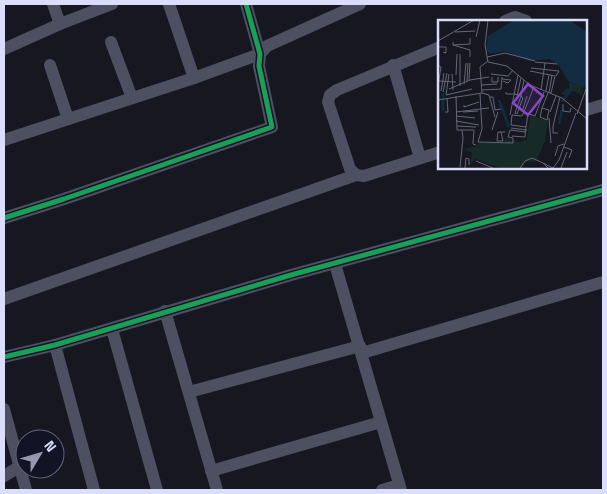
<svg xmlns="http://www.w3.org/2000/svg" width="607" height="494" font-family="'Space Grotesk',sans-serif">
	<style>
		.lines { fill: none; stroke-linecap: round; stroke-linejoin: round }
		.street { stroke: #4c5060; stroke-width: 12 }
		.cycleway-casing { stroke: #121325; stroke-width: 8 }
		.cycleway { stroke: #1a9f57; stroke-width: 5 }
		.inset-river { fill: none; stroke: #122d41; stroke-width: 2.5 }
		.inset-road { fill: none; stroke: #646778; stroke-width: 1 }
		.view { fill: #8947c8; fill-opacity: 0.15; stroke: #8947c8; stroke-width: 2.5 }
		.inset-edge { fill: none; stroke: #dadefb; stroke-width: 2.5 }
	</style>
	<rect width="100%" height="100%" fill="#161721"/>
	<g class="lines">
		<g class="street">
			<polyline points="53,4 60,24"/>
			<polyline points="169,4 194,78"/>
			<polyline points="505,21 515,17 526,21"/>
			<polyline points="111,42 132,98"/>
			<polyline points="440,47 337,90 330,95 328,102 350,169 356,175 364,176 440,152"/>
			<polyline points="4,49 60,24 112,4"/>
			<polyline points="50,65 68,119"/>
			<polyline points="393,65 420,158"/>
			<polyline points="586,110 603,105"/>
			<polyline points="4,140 194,78 260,54 267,46 360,4"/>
			<polyline points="4,218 64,199 272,127 259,66 260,54 246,4"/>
			<polyline points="335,264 401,490"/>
			<polyline points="4,299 356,175"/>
			<polyline points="165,311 217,490"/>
			<polyline points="112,329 157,490"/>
			<polyline points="55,345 94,490"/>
			<polyline points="362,353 603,282"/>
			<polyline points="4,357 55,345 291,275 603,190"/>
			<polyline points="189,392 360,346"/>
			<polyline points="4,409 26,490"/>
			<polyline points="211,471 381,422"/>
			<polyline points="4,476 19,467"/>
			<polyline points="382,490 399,485"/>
		</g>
		<g class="cycleway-casing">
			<g id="cycleway">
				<polyline points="4,218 64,199 272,127 259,66 260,54 246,4"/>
				<polyline points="4,357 55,345 291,275 603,190"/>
			</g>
		</g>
		<use href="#cycleway" class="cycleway"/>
	</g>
	<g transform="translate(438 20)">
		<rect width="149" height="149" fill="#161721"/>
		<path d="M133,63L146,66L144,75L147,77L133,70L129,76L123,74L129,68L133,69ZM92,95L110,101L107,121L98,142H87L84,148H62L38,139L32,144L34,133L26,129L39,126L40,123H73H66L67,118L81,122L89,119Z" fill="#162b27"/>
		<path d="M76,0H131L149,12V68L131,62L122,47L112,39L91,41L67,31L52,34L48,30L50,16Z" fill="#122d41"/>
		<path class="inset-river" d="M5,73V91M61,80L71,107M124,82L133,70L132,63M121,104L124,89"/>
		<path class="inset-road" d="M50,0L47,25L50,42L69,46L92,65L124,78L149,99M17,12L37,11M38,17L42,0M0,21L36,0M15,22V25L32,24V18M15,25L32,30V37M1,27H8V33L5,32M49,37L67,33L97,41M97,42L119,44M0,46L3,47L0,66M93,48L121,51L118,56M92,51L117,56L113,73M11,54L8,75L34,69M14,54L15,70M53,54L70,56L75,50M18,55L19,34M54,57V62H60V57M64,59L73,60L70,63L65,61M31,60L32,43M0,61L18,62M29,61L30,43M26,64L28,43M43,65L59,64M22,66V34M96,67L86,92L97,96L106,72M11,69L32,60L51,57M44,70L63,69L64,57M103,70L107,43M3,71L6,53M108,71L111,55M5,72L9,53M68,72V74H77L83,76L85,78L79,94L77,93L83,76L86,60M44,73L51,75L57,97M111,73L114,55M42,74L44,109L40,122L75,123V118L70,117L72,110M18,76L19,110H24L25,118L22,147M79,76L83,58M52,77H55L57,90L63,89M0,80L44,73L42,47L50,41M125,84V91L132,92L133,88M26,85V87L41,82M104,88L102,97L109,100L111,90L104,88L110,73M7,92H10L9,78M18,92L51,88M25,92L40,91M84,92L89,76M86,92L84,96L74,95L73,105L88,107L90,93M112,92L118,76M139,94L148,69M72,95L80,55M18,96L37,98M111,98L113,123M18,101L41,105M19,106L38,107M73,108L89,110M24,110H36L35,124L38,125M54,110L60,92M72,110L88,112M63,112L65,121H59L60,112H67M120,113H115V106L122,77M74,116L87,117L88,107M126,127L134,130L131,138M117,136L120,126L126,124M38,141L55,148M27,148L28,138L31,139V145M82,148L87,141L94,138L105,143M110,148L105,143L115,148M115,148L121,140L138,93M123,148L129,132"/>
		<path class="view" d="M90,64L105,76L90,95L75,83Z"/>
		<rect width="149" height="149" class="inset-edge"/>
	</g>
	<rect width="607" height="494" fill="none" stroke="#dadefb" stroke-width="10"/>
	<g transform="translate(40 454) rotate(52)"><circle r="24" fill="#121325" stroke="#62647b"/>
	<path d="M0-4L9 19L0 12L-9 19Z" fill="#9598af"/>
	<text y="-8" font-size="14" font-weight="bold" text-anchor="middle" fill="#dadefb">N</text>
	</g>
</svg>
